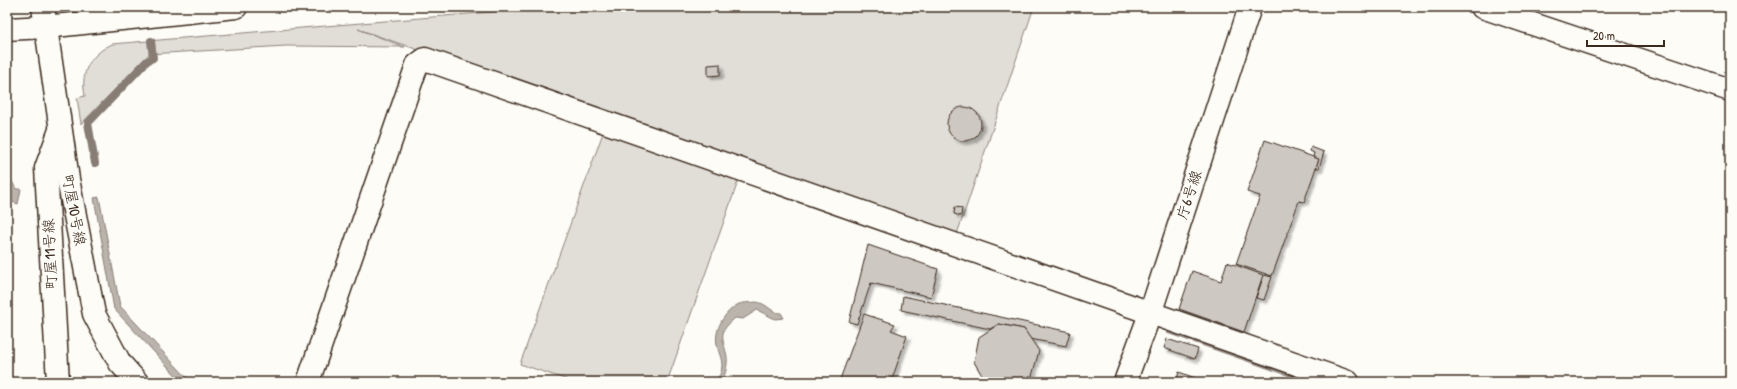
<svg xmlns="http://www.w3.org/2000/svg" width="1737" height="389" font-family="'Patrick Hand','Klee One',sans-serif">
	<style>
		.green { fill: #e1ded7; stroke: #8e847a }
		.water { fill: #bbb4ad; stroke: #887d74 }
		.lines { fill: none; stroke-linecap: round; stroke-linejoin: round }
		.stream { stroke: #887d74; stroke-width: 8 }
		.building { fill: #cdc8c2; stroke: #3b2a1e; filter: url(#shadow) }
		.street-casing { stroke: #3b2a1e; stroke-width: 25 }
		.secondary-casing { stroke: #3b2a1e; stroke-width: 25 }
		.street { stroke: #fdfcf7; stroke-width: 22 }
		.secondary { stroke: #fdfcf7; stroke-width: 22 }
		.labels { text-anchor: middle; stroke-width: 4; stroke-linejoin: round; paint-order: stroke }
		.street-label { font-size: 15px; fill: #3b2a1e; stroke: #fdfcf7 }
	</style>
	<defs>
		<filter id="shadow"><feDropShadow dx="3.5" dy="3.5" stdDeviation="1" flood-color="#0004"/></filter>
	</defs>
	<rect width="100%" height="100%" fill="#fdfcf7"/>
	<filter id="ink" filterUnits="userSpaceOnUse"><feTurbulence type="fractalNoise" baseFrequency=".025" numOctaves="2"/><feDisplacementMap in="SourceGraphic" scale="8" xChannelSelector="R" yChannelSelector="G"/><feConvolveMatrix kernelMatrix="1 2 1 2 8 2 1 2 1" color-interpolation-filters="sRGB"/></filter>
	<g filter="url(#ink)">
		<g class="green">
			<path d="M551,7H1034L956,237L358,29L405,47L286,46L149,54L81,124L77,98L85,96C80,71 90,55 112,44Z"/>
			<polygon points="604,130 740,176 667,382 574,382 520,364"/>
		</g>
		<g class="water">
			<polygon points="7,172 16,189 21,189 18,204 7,200"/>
			<polygon points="99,197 120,306 191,382 182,382 114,309 94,198"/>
			<path d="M756,302C767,303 771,313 781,313L784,318L775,319L757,310L743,319L735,318C731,322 727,325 724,330C721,338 724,344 726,352C729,361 726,375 721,382H713C716,379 720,376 721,372C724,361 719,355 717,345C714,329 724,313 737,305C742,302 751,303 756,302Z"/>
			<polygon points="1168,328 1322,382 1307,382 1167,333"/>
		</g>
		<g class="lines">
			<polyline class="stream" points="95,163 88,123 147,61 153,58 151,41"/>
		</g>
		<g class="building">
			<polygon points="720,64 720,75 708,76 708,65"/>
			<circle cx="964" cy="124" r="17"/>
			<polygon points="1265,140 1319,159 1304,202 1299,201 1272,276 1236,264 1260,196 1247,192"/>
			<polygon points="1311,147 1324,152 1319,168 1316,168 1319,159 1313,157 1314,153 1310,151"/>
			<polygon points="955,207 962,208 961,216 954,214"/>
			<polygon points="868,245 938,269 931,297 871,283 857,324 849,322"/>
			<polygon points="1227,262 1263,275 1244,332 1179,309 1192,271 1221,281"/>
			<polygon points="1264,275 1272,277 1264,300 1256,298"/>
			<polygon points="903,296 1070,332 1066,346 1030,339 1024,329 999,324 990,329 901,310"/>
			<polygon points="864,314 895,324 891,330 907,336 891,382 839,382"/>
			<polygon points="999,324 1024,329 1039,351 1032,376 1022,382 986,382 974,362 979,337"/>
			<polygon points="1167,339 1198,349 1195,359 1164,348"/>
			<polygon points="1179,372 1206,382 1176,382"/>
		</g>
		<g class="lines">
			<g class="street-casing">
				<g id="street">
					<polyline points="43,7 68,179 94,314 120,363 137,382"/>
					<polyline points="58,382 46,168 60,130"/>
					<polyline points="308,382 417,65 425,59 1348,382"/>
					<polyline points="1125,382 1150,314 1250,7"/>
				</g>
			</g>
			<g class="secondary-casing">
				<g id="secondary">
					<polyline points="1482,7 1730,90"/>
					<polyline points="7,29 45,27 236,7"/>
				</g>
			</g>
			<use href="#street" class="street"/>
			<use href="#secondary" class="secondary"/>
		</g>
	</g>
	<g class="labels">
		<g class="street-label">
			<text transform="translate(1189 195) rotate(-72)" y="5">庁6号線</text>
			<text transform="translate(74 210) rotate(79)" y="5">町屋10号線</text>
			<text transform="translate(50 254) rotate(-93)" y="5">町屋11号線</text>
		</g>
	</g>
	<rect width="1737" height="389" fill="none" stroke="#fdfcf7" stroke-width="24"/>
	<rect x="12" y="12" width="1713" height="365" fill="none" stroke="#3b2a1e" stroke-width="1.5" filter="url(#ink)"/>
	<path d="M1587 40v6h77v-6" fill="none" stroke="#3b2a1e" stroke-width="2"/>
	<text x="1593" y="40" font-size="12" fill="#3b2a1e" stroke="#fdfcf7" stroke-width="3" paint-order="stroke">20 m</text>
</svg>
